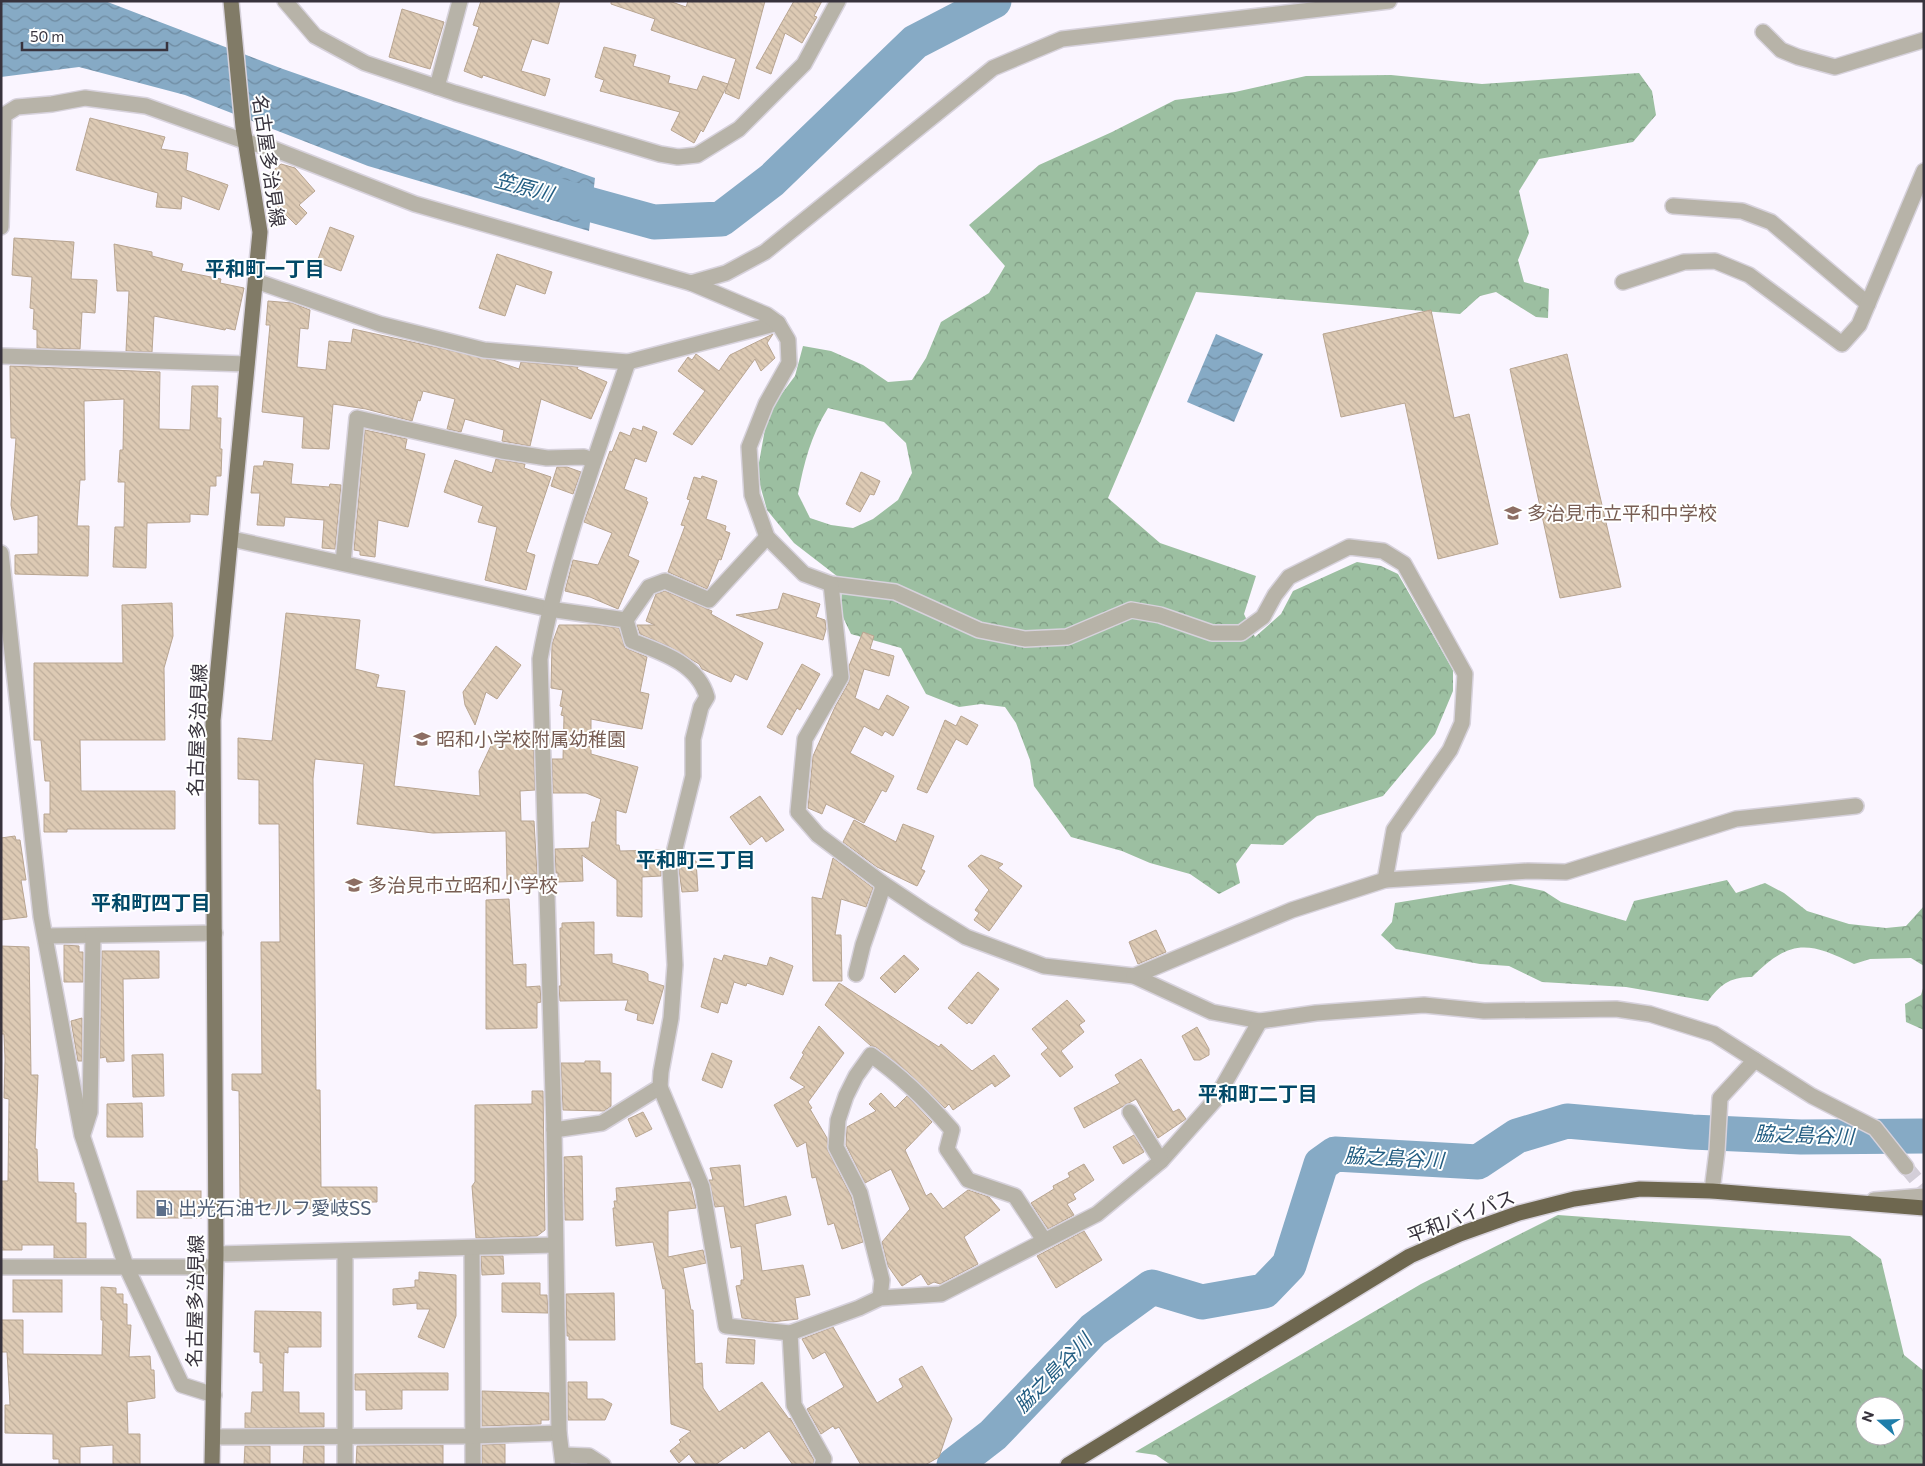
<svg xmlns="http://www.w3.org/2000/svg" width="1925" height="1466" font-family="Commissioner,'Noto Sans JP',sans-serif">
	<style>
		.forest { fill: url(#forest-crowns); fill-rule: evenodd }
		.water { fill: url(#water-waves) }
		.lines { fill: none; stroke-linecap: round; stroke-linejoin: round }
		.river { stroke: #86aac5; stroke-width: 35 }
		.building { fill: url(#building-back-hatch); stroke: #b8a591 }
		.street-tunnel { stroke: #d3ced8; stroke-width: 15; stroke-dasharray: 15 8; stroke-linecap: butt }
		.street-casing { stroke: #d7d2dc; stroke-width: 18 }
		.primary-casing { stroke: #d7d2dc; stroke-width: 18 }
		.highway-casing { stroke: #d7d2dc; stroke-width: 18 }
		.street { stroke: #b7b3a8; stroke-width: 15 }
		.primary { stroke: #817b67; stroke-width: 15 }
		.highway { stroke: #6e674f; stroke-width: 15 }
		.labels { text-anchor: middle; stroke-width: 4; stroke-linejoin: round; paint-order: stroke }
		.street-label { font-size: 19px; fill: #38333d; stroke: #fff }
		.education-label { font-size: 19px; fill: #785e54; stroke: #fff; text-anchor: start }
		.service-label { font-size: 19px; fill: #4e5e75; stroke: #fff; text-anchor: start }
		.water-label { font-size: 20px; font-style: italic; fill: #225d82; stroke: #fff }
		.neighbourhood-label { font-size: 20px; font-weight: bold; fill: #024968; stroke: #fff }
	</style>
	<defs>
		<pattern id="forest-crowns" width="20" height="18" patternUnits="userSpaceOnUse" patternTransform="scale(1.25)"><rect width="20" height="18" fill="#9cbfa1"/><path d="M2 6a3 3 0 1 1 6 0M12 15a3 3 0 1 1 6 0" fill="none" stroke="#809c84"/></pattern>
		<pattern id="water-waves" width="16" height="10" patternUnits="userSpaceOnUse" patternTransform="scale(1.25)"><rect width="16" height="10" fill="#86aac5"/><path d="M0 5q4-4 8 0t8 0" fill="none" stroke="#6f8ba1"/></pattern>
		<pattern id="building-back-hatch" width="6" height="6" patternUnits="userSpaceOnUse" patternTransform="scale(1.25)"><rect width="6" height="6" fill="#ddcab4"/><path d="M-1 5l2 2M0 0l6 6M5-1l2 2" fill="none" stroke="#beae9c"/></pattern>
	</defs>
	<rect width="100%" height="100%" fill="#faf5ff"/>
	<g class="forest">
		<path d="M1639,73L1652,91L1656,115L1633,142L1539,159L1519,191L1529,233L1518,260L1524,282L1549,289L1548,318L1536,317L1496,292L1480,296L1460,314L1196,292L1108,498L1160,543L1256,576L1244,614L1255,637L1281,614L1293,591L1357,562L1381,566L1398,574L1453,670V691L1435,734L1383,796L1317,816L1283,845L1251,844L1236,864L1240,883L1219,894L1190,874L1150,863L1122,851L1071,837L1034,786L1030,760L1016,723L1005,707L981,704L959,707L926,694L901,648L851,634L841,613L842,580L794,543L767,510L757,474L768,412L795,376L803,346L831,351L863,365L888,382L912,380L926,358L941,322L989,293L1005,266L969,225L1039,165L1112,132L1175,100L1235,92L1306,76L1391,75L1482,84ZM828,408L884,422L906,443L912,473L898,500L873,519L853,528L831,525L810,518L798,494C804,463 811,435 828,408Z"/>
		<path d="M1727,880L1736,893L1765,883L1784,893L1807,911L1849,924L1886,928L1906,926L1924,906V966L1911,958L1870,959L1854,964C1808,941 1790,939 1752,977C1732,976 1719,985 1708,1001L1626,987L1542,982L1509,966L1480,964L1396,949L1381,935L1392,922L1395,903L1511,884L1544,891L1561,902L1626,921L1634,901Z"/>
		<polygon points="1924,985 1924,1030 1906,1022 1905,1004 1921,995"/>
		<path d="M1558,1215L1850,1236L1881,1259L1904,1355L1924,1371V1465H1171L1156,1455L1135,1452L1421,1284ZM1865,1406H1895V1436H1865Z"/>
	</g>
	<g class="water">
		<polygon points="1,1 105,1 283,69 595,178 589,231 368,166 185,95 79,67 1,77"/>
		<polygon points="1216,334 1263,354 1234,422 1187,402"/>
	</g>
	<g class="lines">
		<g class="river">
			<polyline points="545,192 654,222 721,219 772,180 915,42 994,1"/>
			<polyline points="954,1465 993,1435 1093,1330 1152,1287 1202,1302 1264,1291 1289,1265 1321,1164 1335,1154 1478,1162 1517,1136 1567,1121 1692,1132 1801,1137 1924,1136"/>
		</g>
	</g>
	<g class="building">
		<polygon points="481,1 560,1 548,44 532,39 521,71 550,79 545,96 483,75 482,78 464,71 479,27 473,25"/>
		<polygon points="611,1 669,1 686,7 688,1 765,1 739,99 725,93 736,59 651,30 655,19 611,4"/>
		<polygon points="794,1 822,1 814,16 817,17 802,43 785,33 771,74 756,68"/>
		<polygon points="402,9 444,22 430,69 389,57"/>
		<polygon points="604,47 636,55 633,66 670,76 668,83 697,90 703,76 728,84 703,132 701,130 694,143 671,130 680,112 600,91 604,80 595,77"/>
		<polygon points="90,118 165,137 161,149 188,153 186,170 228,185 219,210 182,196 181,209 156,207 158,193 76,170"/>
		<polygon points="281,164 295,168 315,191 299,205 307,213 296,225 275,204 282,197 276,190 280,186 269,174"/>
		<polygon points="330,227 354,236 341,271 317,262"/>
		<polygon points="14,238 74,242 71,279 97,280 95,313 82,312 80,349 37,348 37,330 33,329 34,309 30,308 32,277 12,275"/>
		<polygon points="114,244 152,252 152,256 183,264 181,271 221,279 220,283 244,288 235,330 226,328 225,330 154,316 152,352 126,351 129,291 117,291"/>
		<polygon points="497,254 552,272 545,294 516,284 505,316 479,308"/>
		<polygon points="268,301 292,303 310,310 308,329 300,328 297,367 326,370 329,341 351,343 353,329 493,360 519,369 521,362 578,367 577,369 607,382 591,419 541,399 530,446 502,441 504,430 465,419 461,432 447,429 455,399 423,391 420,401 418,400 412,421 366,409 333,404 329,449 302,448 304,417 262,412 270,325 266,325"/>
		<polygon points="1431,310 1454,418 1469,414 1498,544 1438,559 1405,403 1341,417 1323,334"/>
		<polygon points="773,334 767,343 775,358 761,371 755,359 692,445 673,434 705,391 678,371 688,357 692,360 696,354 719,371 730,355"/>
		<polygon points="1567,354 1621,587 1560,598 1510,369"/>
		<polygon points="10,366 160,372 159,429 190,430 192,386 218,386 217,418 221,418 220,449 222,449 221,476 216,476 216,486 210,486 208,515 190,514 190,522 147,523 146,568 113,567 115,527 124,527 125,482 118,482 120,450 123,450 124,399 84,401 85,480 80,480 77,526 89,526 88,576 15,574 15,555 38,554 38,515 14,520 11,505 16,438 11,438"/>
		<polygon points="643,426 657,432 646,462 635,458 624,489 647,498 646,501 648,502 628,556 639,561 618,609 590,597 565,591 573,560 598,565 612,533 584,522 610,451 612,452 620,432 630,436 633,428 642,431"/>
		<polygon points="365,430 407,439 405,449 425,454 408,527 378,520 375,557 360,555 360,551 354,550"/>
		<polygon points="496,459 525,464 524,468 551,477 526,552 535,555 526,590 485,580 497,527 478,522 483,506 444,492 455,460 492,473"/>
		<polygon points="264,461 293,464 291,484 329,487 330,484 341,485 335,549 322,548 324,520 285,517 284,526 257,525 260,493 251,493 254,466 263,466"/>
		<polygon points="557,467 567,467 581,472 573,494 551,486"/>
		<polygon points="861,472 880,481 874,495 870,494 860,512 846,504"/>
		<polygon points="702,476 717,481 706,519 726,526 725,531 730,533 721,560 719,559 707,589 668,572 685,526 681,525 690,500 687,499 694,477 701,479"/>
		<polygon points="665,591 712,611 711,614 763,643 747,680 735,674 731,682 702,669 699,664 670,647 640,634 637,625 655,625 646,621 656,594"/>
		<polygon points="783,593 820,604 816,617 825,620 826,629 823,640 736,615 778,609"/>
		<polygon points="172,603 173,636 164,668 165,740 80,740 81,791 175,791 175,829 67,829 67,832 44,832 44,814 50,814 50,781 45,781 41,740 34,740 34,663 123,663 122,605"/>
		<polygon points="286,613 360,620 355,669 379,675 376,687 405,691 394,786 480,796 479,771 495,737 533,735 535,790 520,791 521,821 534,821 537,874 526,874 526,880 507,880 506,831 433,833 357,824 364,764 315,759 313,779 316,1090 320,1090 321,1187 377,1187 377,1202 321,1202 321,1208 254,1209 254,1198 240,1198 239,1091 232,1090 232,1074 262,1074 261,942 280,942 279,824 259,824 259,780 238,779 238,738 272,741"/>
		<polygon points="559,625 596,625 619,628 625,648 647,657 640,692 649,694 642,729 591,719 591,754 638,767 626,813 616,810 616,845 619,845 620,851 661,850 661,876 642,877 642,917 617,916 617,880 582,855 583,881 558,882 558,873 556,873 555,849 589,848 592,822 595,822 601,799 586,793 553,793 552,759 563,759 564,716 561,715 563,707 560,706 563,690 551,688 552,644"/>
		<polygon points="863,632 874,636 870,649 894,656 889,676 864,669 855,698 879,710 887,695 909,707 893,736 885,731 882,736 864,726 850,753 894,776 886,792 882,790 864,823 826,804 822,814 808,808 813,756 835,707 849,682 849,666"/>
		<polygon points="496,646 521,665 497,699 486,692 475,725 465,705 463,692"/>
		<polygon points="802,664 820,674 800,710 797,708 782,735 767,727"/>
		<polygon points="961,716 978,725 967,745 956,739 927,793 917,789 945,720 956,726"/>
		<polygon points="760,796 784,830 766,842 762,836 750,845 730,817"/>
		<polygon points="854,820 896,842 903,824 934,836 921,869 925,871 917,886 877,867 843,842"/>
		<polygon points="15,836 16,840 20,840 26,880 21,880 27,917 1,920 1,838"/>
		<polygon points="981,855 1003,864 998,868 1022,886 989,931 974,920 979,913 975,910 989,890 968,866"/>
		<polygon points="833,858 873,888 866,907 841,899 835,935 841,935 842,981 813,981 812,897 822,899"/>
		<polygon points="696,861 698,891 682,892 679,870 681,862"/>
		<polygon points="509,899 513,965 526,964 526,987 540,986 541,1002 537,1003 537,1028 486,1029 486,900"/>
		<polygon points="594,922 594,955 612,954 612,963 645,972 648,974 648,981 664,986 653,1024 637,1020 638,1014 625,1010 628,1000 560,1001 559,986 561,986 560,928 562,928 562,923"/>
		<polygon points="1156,930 1166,952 1138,964 1129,942"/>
		<polygon points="64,945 79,946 79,952 83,952 83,982 64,982"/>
		<polygon points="1,946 29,947 31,1075 38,1075 35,1149 37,1149 38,1182 74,1183 74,1193 76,1193 76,1223 86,1223 86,1258 54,1258 54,1245 22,1245 22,1250 1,1250 1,1181 8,1181 9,1099 4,1098 5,1059 4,1034 1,1034"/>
		<polygon points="102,951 159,951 159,978 123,979 124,1061 107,1062 106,1057 100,1058"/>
		<polygon points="724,955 767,966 770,957 793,966 783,995 747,983 746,986 734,982 727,1004 721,1002 718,1013 701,1007 714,958 722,961"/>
		<polygon points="904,955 919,969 895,993 880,978"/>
		<polygon points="978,972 999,989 972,1024 969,1022 967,1024 948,1008"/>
		<polygon points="839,983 939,1047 941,1044 972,1071 994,1055 1010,1076 995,1087 992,1083 953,1110 949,1104 945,1108 910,1074 876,1047 871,1046 825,1005"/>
		<polygon points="1067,1000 1085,1021 1079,1025 1084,1032 1061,1051 1073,1067 1060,1077 1041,1054 1048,1048 1032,1029"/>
		<polygon points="82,1018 82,1061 78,1061 71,1021"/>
		<polygon points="819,1026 844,1053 808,1102 812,1108 810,1109 827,1138 828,1151 851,1196 863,1242 842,1249 834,1223 828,1225 816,1177 812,1178 806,1142 797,1147 774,1105 805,1087 790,1078 804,1054 802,1053"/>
		<polygon points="1197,1027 1209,1049 1209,1055 1200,1060 1194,1060 1182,1036"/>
		<polygon points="712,1053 732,1061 722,1088 702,1080"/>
		<polygon points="163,1054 164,1096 133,1097 132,1055"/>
		<polygon points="1141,1059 1173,1112 1179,1109 1186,1119 1158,1138 1136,1099 1084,1128 1074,1108 1120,1083 1115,1075"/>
		<polygon points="585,1061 600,1061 600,1073 611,1073 611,1106 604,1111 563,1110 561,1063 585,1063"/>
		<polygon points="532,1091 543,1091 545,1230 537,1236 476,1238 472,1186 475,1182 475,1105 532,1104"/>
		<polygon points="881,1093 895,1108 907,1096 932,1122 905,1150 926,1196 931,1193 943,1209 968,1190 989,1197 1000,1210 964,1237 978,1264 940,1284 934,1282 928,1285 921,1274 902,1286 888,1266 882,1242 910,1209 891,1169 865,1183 846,1145 847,1127 876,1111 869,1104"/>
		<polygon points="142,1103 143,1137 107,1137 107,1104"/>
		<polygon points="643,1112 652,1129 636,1137 628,1119"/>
		<polygon points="1134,1135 1144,1152 1123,1164 1113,1147"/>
		<polygon points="582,1156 583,1220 565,1220 564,1157"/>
		<polygon points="1084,1164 1094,1180 1073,1194 1076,1199 1067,1204 1074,1215 1048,1229 1031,1203 1054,1189 1053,1186 1070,1177 1068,1173"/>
		<polygon points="740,1165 744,1207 786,1196 791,1215 755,1224 762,1271 803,1265 810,1295 795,1298 798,1319 772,1322 742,1318 736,1286 741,1285 741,1280 744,1280 741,1246 731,1248 724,1206 715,1207 709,1180 713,1180 710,1168"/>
		<polygon points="690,1182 696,1208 668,1211 668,1257 703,1250 706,1263 683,1268 691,1310 693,1310 695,1364 702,1363 703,1388 719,1412 762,1382 789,1419 790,1418 814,1460 813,1465 793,1465 769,1431 744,1449 742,1446 715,1465 697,1465 689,1454 679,1463 670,1451 681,1442 679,1440 691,1431 671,1424 665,1288 663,1289 653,1242 616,1246 613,1208 615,1208 614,1201 617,1201 616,1188"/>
		<rect x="137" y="1191" width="64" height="27"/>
		<polygon points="1084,1231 1102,1260 1056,1288 1037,1256"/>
		<polygon points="481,1256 503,1256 504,1274 482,1275"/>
		<polygon points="419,1272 456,1275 456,1316 444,1348 418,1337 430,1309 417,1309 417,1303 393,1305 393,1289 415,1287 415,1280 419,1280"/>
		<rect x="13" y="1280" width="49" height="32"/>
		<polygon points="502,1283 540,1283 540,1295 547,1295 548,1313 502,1312"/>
		<polygon points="101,1287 116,1288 116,1294 123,1294 123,1304 127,1304 127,1325 131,1325 129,1357 150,1356 151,1370 154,1370 155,1398 127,1402 128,1434 140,1434 140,1465 113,1465 113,1445 80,1447 80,1465 59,1465 59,1459 53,1459 53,1434 5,1433 5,1405 10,1405 7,1352 1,1352 1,1320 23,1320 23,1354 102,1355 103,1320 101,1320"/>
		<polygon points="614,1293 615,1340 569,1340 569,1336 567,1336 566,1294"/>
		<polygon points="255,1311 321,1312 321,1347 288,1347 288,1353 284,1352 283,1392 299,1392 299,1413 324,1413 324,1427 245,1428 245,1413 251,1413 252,1392 263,1392 263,1363 260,1363 260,1352 254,1352"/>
		<polygon points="833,1327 877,1403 903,1387 899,1379 922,1366 952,1419 939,1457 925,1465 861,1465 839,1427 835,1429 833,1426 821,1434 807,1409 844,1387 825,1352 813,1359 802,1339"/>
		<polygon points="728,1338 755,1340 754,1364 726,1363"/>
		<polygon points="416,1373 448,1373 448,1390 402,1390 402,1409 366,1410 366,1390 355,1390 355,1374"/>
		<polygon points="568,1382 587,1382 587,1399 603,1399 612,1404 605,1420 568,1420"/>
		<polygon points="482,1391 549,1393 549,1420 541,1420 541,1424 482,1426"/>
		<polygon points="505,1444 505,1465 482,1465 482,1445"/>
		<polygon points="443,1445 443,1465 356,1465 357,1446"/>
		<polygon points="270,1446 270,1465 244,1465 245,1446"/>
		<polygon points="304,1446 324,1446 324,1465 303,1465"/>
	</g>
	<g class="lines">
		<polyline class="street-tunnel" points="1906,1167 1924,1189"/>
		<g class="street-casing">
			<g id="street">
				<polyline points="285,1 315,36 365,63 455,93 660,154 678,157 697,155 739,129 804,64 838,1"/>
				<polyline points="1763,32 1781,50 1798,57 1835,67 1924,40"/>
				<polyline points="437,87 460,1"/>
				<polyline points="1673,206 1742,211 1771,222 1868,304"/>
				<polyline points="1,227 4,115 17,107 52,104 85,98 146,106 247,142 271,148 415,204 691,283 726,273 765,252 993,68 1062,39 1389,1"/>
				<polyline points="256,281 380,324 484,350 628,362 778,323"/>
				<polyline points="1623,282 1684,262 1715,261 1749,275 1842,344 1859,325 1924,171"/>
				<polyline points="691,283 767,315 778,323 788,340 789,363 766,404 749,447 752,495 767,537 804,574 831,584 895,592 979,630 1025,639 1067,637 1131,610 1160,615 1212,633 1241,633 1263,617 1275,595 1289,577 1349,547 1383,551 1404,564 1465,674 1462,723 1450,750 1394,830 1385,880"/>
				<polyline points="1,356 247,364"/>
				<path d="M232,539L549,609L626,620L632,641C661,652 698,664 707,697L701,707L693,739V776L670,869L675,965L671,1018L661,1072L660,1087L602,1123L554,1130"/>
				<polyline points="1,553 41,916 82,1135 126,1266 182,1385 214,1395"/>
				<polyline points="343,563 357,418 502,451 547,458 584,457 594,461"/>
				<polyline points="831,584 841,677 805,739 798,812 818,835 882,883 927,913 966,937 1044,966 1134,976 1212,1012 1260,1021 1316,1013 1424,1005 1484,1011 1616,1009 1650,1014 1714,1034 1812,1096 1875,1128 1906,1167"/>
				<polyline points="626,620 649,587 665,581 709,600 767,537"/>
				<polyline points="46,936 215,933"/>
				<polyline points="856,974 863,945 882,890 882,883"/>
				<polyline points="1134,976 1292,910 1385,880 1528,871 1566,872 1736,819 1856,806"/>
				<polyline points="660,1087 702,1187 726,1326 790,1333 859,1308 880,1298 941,1294 1097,1214 1161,1161 1215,1100 1260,1021"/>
				<polyline points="1130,1112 1161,1161"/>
				<polyline points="83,1134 90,1112 93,936"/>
				<polyline points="1712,1191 1717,1151 1720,1098 1755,1060"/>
				<polyline points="1874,1200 1924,1196"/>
				<polyline points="472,1248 473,1465"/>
				<polyline points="216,1254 555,1245"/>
				<polyline points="1,1267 215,1267"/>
				<path d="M880,1298L882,1280L860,1193L836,1147L838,1120L846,1096L856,1076L871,1055C903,1077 927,1101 952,1130L947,1149L968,1180L1015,1196L1044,1240"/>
				<polyline points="790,1333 794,1405 824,1459 822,1465"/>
				<polyline points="213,1437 473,1436 559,1433"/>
				<polyline points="563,1455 589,1456 603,1465"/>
				<polyline points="345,1465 345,1251"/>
				<path d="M563,1465L559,1433L554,1130L540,659C558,558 595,459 628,362"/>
			</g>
		</g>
		<g class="primary-casing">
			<polyline id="primary" points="212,1465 216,1254 213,720 260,232 243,127 231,1"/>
		</g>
		<g class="highway-casing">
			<polyline id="highway" points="1068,1465 1410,1256 1460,1234 1519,1213 1574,1199 1640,1189 1712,1191 1924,1208"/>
		</g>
		<use href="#street" class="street"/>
		<use href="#primary" class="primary"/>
		<use href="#highway" class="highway"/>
	</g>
	<defs>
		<g id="school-bare" transform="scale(1.35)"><path d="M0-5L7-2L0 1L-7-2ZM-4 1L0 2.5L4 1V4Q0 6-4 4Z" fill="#8d6e63" stroke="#fff" stroke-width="2.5" paint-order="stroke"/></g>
		<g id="fuel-bare" transform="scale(1.35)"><path d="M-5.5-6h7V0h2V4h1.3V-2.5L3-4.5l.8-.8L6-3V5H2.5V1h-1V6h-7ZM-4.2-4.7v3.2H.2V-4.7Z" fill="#5c6f8a" stroke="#fff" stroke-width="2.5" paint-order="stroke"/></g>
	</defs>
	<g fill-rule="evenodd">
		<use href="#school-bare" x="1513" y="513"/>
		<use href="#school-bare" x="422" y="739"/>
		<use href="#school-bare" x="354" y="885"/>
		<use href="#fuel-bare" x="164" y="1208"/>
	</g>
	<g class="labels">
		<g class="street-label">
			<text transform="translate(269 161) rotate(82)" y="7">名古屋多治見線</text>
			<text transform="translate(197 730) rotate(-88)" y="7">名古屋多治見線</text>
			<text transform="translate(1461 1216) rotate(-21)" y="7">平和バイパス</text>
			<text transform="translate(195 1301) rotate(-89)" y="7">名古屋多治見線</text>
		</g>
		<g class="education-label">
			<text x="1527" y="520">多治見市立平和中学校</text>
			<text x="436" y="746">昭和小学校附属幼稚園</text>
			<text x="368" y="892">多治見市立昭和小学校</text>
		</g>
		<g class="service-label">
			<text x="178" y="1215">出光石油セルフ愛岐SS</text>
		</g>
		<g class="water-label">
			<text transform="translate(524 187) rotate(15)" y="7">笠原川</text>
			<text transform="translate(1804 1135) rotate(2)" y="7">脇之島谷川</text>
			<text transform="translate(1394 1158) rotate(3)" y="7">脇之島谷川</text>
			<text transform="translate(1053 1373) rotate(-46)" y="7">脇之島谷川</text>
		</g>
		<g class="neighbourhood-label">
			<text x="265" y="276">平和町一丁目</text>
			<text x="696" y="867">平和町三丁目</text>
			<text x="151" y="910">平和町四丁目</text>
			<text x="1258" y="1101">平和町二丁目</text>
		</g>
	</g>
	<rect width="1925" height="1466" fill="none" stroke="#38333d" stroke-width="5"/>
	<g transform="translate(1880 1421) rotate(290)"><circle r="24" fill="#ffffff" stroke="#afadb1"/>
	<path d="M0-4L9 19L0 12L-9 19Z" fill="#1f7eaa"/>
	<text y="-8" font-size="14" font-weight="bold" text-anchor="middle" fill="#38333d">N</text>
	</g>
	<path d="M22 42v8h145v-8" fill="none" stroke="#38333d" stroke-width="2.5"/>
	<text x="30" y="42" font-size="15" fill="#38333d" stroke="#ffffff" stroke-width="4" paint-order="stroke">50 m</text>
</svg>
